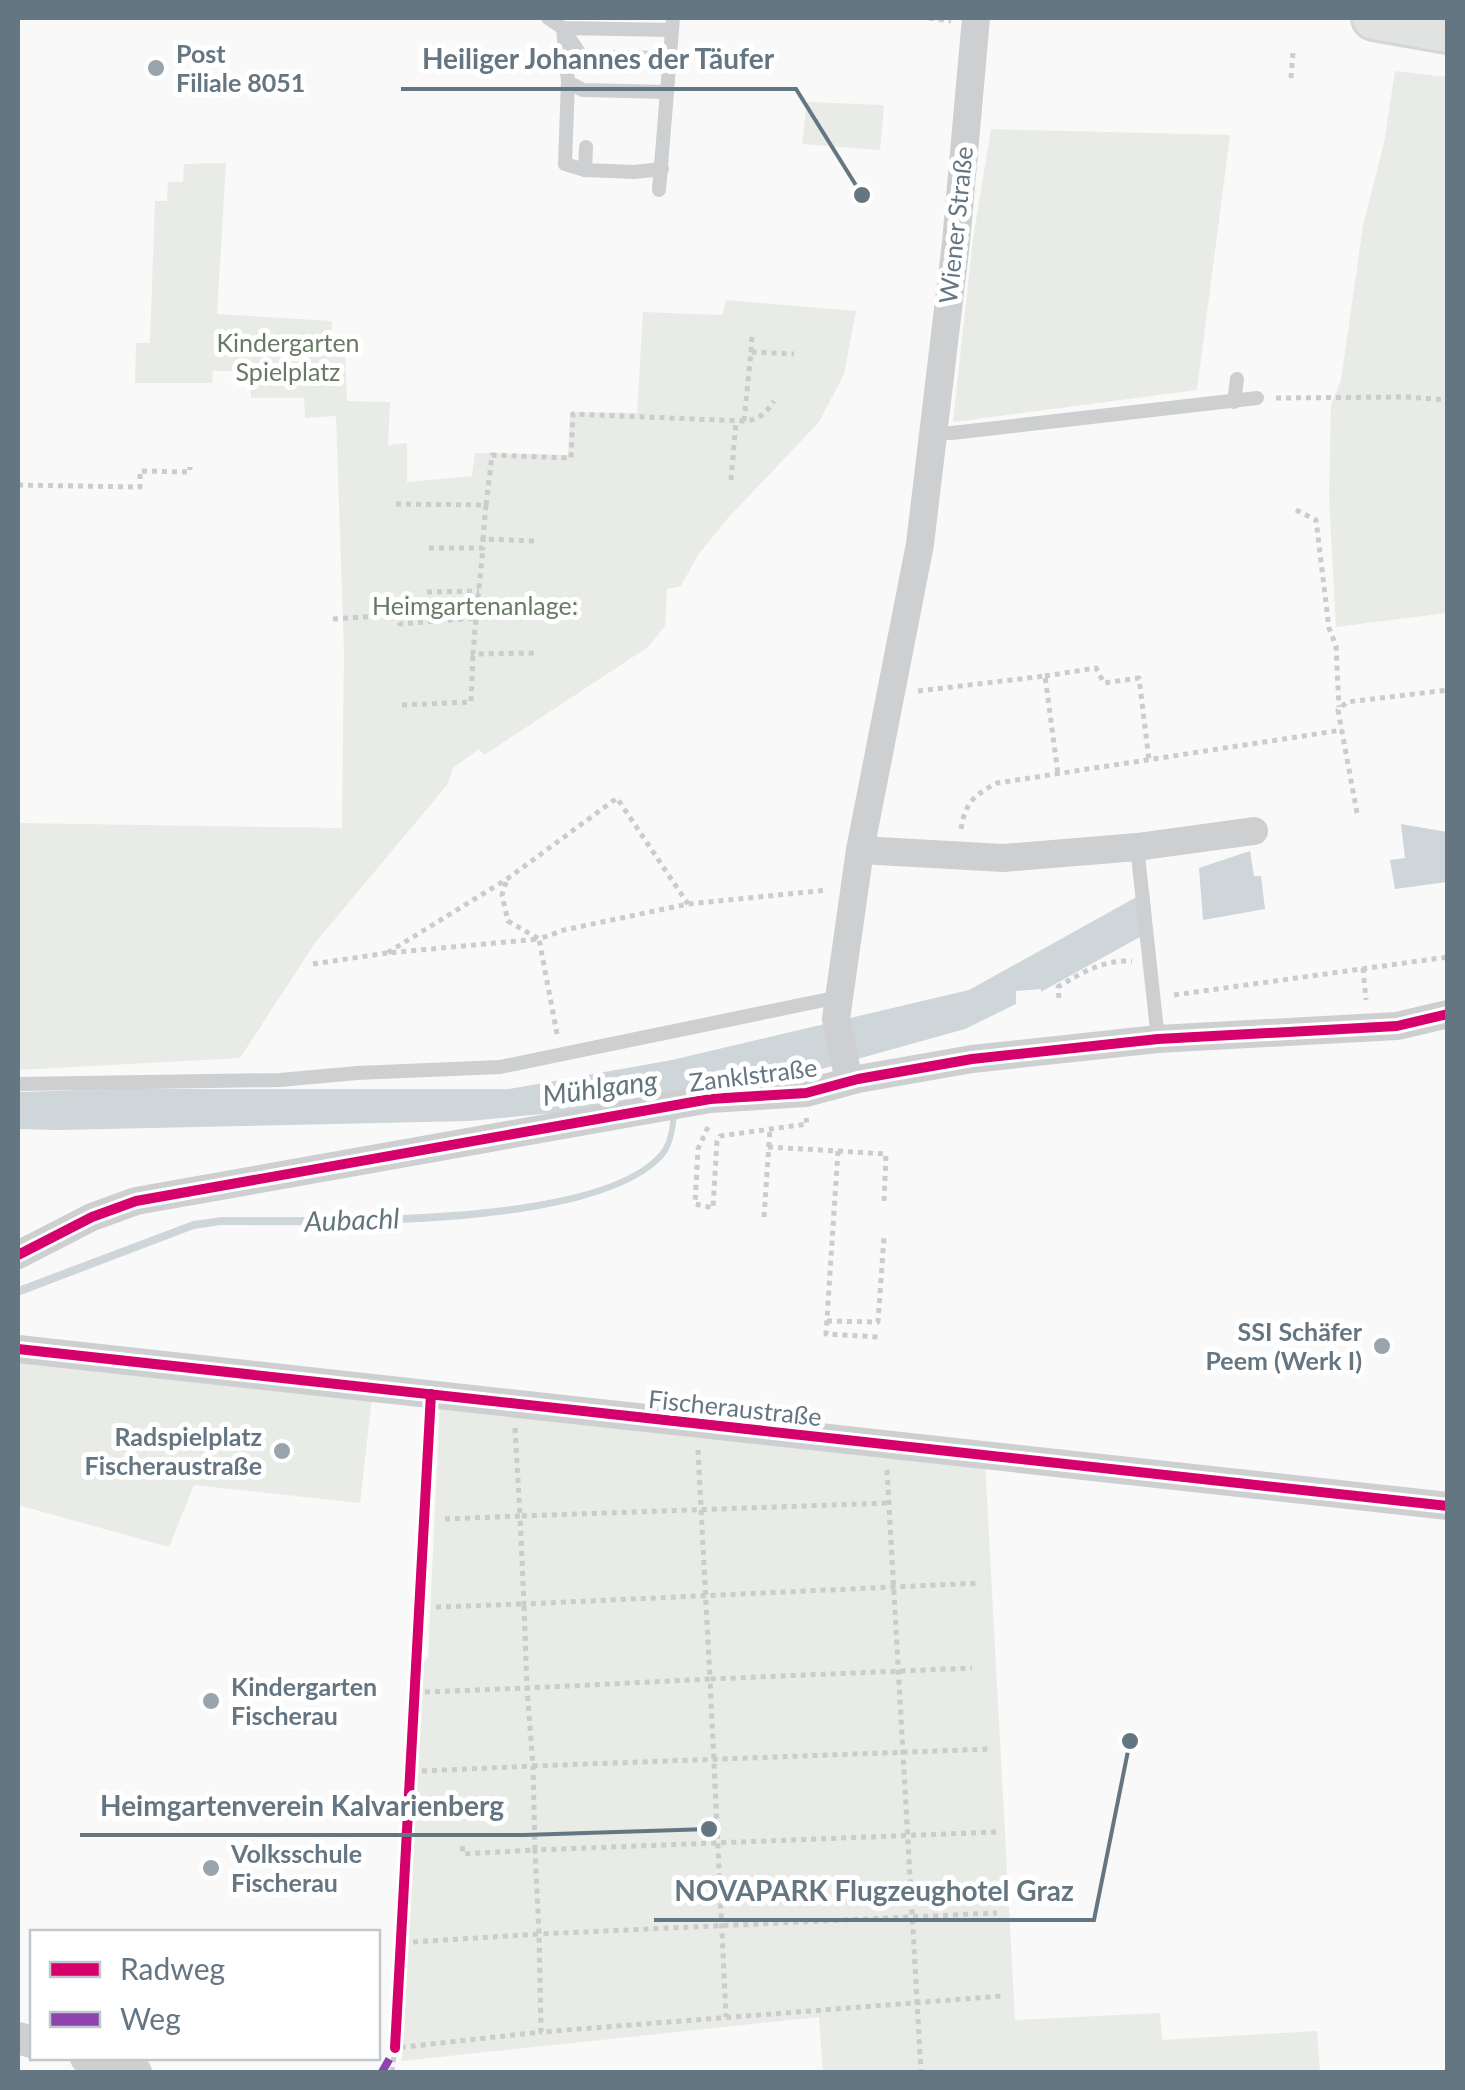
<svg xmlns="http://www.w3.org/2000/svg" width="1465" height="2090" font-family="Lato,sans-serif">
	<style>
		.green { fill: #e8ebe6 }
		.water { fill: #ced6d9 }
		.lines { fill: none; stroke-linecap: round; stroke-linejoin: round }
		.primary-casing { stroke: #d5d6d7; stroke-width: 48 }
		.path { stroke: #cbcccd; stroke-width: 5; stroke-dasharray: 5 5; stroke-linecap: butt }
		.service { stroke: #cecfd0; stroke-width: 14 }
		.minor { stroke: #cecfd0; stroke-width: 28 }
		.tertiary { stroke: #cecfd0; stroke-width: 32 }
		.primary { stroke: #e1e2e2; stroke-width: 42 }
		.quiet { stroke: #8e44ad; stroke-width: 8; stroke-dasharray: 15 8; stroke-linecap: butt }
		.cycleway-casing { stroke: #fff; stroke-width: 16 }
		.cycleway { stroke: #d6006c; stroke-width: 10 }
		.poi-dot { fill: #99a4ac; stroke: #fff; stroke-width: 4 }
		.labels { text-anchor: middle; stroke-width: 10; stroke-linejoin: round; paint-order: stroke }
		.poi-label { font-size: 25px; font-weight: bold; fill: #657683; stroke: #fff; text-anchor: start }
		.street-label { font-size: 25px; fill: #657683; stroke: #fff }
		.park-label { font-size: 25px; fill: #687a64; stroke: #fff }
		.water-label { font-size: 28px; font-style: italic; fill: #60757c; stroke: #fff }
		.leader { fill: none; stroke: #657683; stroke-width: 4 }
		.callout-dot { fill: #657683; stroke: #fff; stroke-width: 4 }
		.callout-label { font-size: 28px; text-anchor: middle; font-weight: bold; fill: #657683; stroke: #fff; stroke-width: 10; stroke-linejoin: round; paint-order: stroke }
	</style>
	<rect width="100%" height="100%" fill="#f9f9f9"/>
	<g class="green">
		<polygon points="1395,71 1447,77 1447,613 1336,627 1329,497 1331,405 1341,380 1363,226 1384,143"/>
		<polygon points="807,102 884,105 880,150 802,144"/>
		<polygon points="991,129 1230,135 1197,390 953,422 973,239"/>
		<polygon points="226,163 217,314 332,321 330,356 345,357 347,401 390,402 388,445 407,443 407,482 472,476 475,453 568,455 570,412 637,413 643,312 722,315 726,300 856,311 844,374 819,422 728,518 698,555 681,586 667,589 665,626 648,647 484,755 479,749 453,768 447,785 315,943 240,1058 18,1070 18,823 342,828 344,650 336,416 305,418 304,398 251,398 250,371 213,371 212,383 135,383 136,343 150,343 155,201 167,201 168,182 183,182 184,164"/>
		<polygon points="18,1359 372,1398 360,1503 194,1485 169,1547 18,1505"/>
		<polygon points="440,1402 985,1462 1015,2020 1160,2013 1162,2040 1317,2031 1320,2072 823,2072 819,2017 402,2061 421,1663 428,1658"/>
	</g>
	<g class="water">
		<polygon points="1401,824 1447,832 1447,882 1395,889 1390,860 1405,858"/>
		<polygon points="1250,851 1254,876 1261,876 1265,909 1203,920 1199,868"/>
		<path d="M1149,890L1153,934L1138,938L1041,992V989L1016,991V1004L965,1029L800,1075L709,1091L679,1100C676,1118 676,1144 663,1158C594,1233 321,1225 221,1225L194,1229L18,1296V1287L193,1221L222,1217C319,1216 595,1226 659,1153C671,1140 670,1118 672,1102L469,1121L58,1130L18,1129V1092L117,1089H509L672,1060L969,990Z"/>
	</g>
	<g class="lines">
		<g class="primary-casing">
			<polyline id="primary" points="1374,18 1448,31"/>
		</g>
		<g class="path">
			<polyline points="929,18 951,21"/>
			<polyline points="1291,78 1293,52"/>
			<polyline points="751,352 752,337"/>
			<polyline points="1276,398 1406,397 1448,400"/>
			<polyline points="744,421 751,352 794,354"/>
			<polyline points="731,480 736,421"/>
			<polyline points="18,485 140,487 140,471 190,472 190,467"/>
			<polyline points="396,504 486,505 483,539 535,541"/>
			<path d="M486,505L492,455L571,458L573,414L744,421C759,420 766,413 774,401"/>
			<polyline points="1296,510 1316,520 1329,628 1336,646 1339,707"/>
			<polyline points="429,548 483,548 483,539"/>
			<polyline points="427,592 479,591"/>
			<polyline points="476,618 483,548"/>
			<polyline points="333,619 394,615 400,624 476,618 473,654 538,653"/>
			<polyline points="1045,676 1096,668 1104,683 1139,678 1149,760"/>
			<polyline points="918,691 1045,676 1058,774"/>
			<polyline points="402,705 471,702 473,654"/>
			<polyline points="1357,813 1338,710 1347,702 1448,690"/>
			<path d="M961,829C965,803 974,795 997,783L1342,730"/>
			<polyline points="506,882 502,895 508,921 539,939 564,930 688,904 827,890"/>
			<polyline points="313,964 387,953"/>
			<polyline points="1363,968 1366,1000"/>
			<polyline points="1174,995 1448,957"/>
			<path d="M1059,998L1058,987C1083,972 1102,960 1132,961"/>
			<polyline points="557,1034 539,939 387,953 507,879 617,798 688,904"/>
			<polyline points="708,1127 698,1149 695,1204 713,1208 717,1141 720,1136 807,1124 806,1118"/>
			<polyline points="768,1147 838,1151 826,1334 879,1337"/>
			<polyline points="838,1151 886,1154 884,1203"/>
			<polyline points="764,1217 770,1129"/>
			<polyline points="827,1321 878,1322 884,1237"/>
			<polyline points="515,1428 520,1516 889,1503"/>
			<polyline points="698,1450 710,1679 972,1668"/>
			<polyline points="887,1470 921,2072"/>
			<polyline points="445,1519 520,1516 524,1604 980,1583"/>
			<polyline points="436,1607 524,1604 527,1688 710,1679 726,2017"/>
			<polyline points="425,1692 527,1688 533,1766 990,1749"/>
			<polyline points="422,1771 533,1766 535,1850 463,1854 462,1844"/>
			<polyline points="996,1832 535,1850 539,1934 997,1913"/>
			<polyline points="413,1942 539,1934 541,2032 1002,1996"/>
			<polyline points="392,2072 395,2048 541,2032"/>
		</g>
		<g class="service">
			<polyline points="548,18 563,28 672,30"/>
			<polyline points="563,28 568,82 583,90 667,92"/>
			<polyline points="563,29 582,57 670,58"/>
			<polyline points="568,82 565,164 585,170"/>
			<polyline points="586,147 585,170 634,172 662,169"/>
			<polyline points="659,190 673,18"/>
			<polyline points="1234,402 1237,379"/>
			<polyline points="932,433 952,433 1257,398"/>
			<polyline points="1137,847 1158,1039"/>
			<polyline points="18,1084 280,1080 357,1073 500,1067 839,997"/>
		</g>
		<g class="minor">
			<polyline points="860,850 1003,858 1137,847 1254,831"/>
			<polyline points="849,1081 836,1019 860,850 920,544 956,242 976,18"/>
			<polyline points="18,1255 92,1217 136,1201 710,1099 806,1093 858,1079 972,1059 1158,1039 1397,1026 1448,1014"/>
			<polyline points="18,1349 1448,1506"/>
		</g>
		<g class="tertiary">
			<polyline points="18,2038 32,2042"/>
			<polyline points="86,2058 136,2072"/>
		</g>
		<use href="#primary" class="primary"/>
		<polyline class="quiet" points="382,2072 395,2049"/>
		<g class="cycleway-casing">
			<g id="cycleway">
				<polyline points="18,1255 92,1217 136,1201 710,1099 806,1093 858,1079 972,1059 1158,1039 1397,1026 1448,1014"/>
				<polyline points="18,1349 1448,1506"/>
				<polyline points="395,2048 431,1394"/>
			</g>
		</g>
		<use href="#cycleway" class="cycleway"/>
	</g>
	<g class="poi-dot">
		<circle cx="156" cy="68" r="10"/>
		<circle cx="1382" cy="1346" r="10"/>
		<circle cx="282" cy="1451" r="10"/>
		<circle cx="211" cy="1701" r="10"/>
		<circle cx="211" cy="1868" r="10"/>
	</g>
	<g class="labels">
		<g class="poi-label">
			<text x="176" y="63">Post<tspan x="176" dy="29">Filiale 8051</tspan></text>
			<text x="1362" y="1341" text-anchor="end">SSI Schäfer<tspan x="1362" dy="29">Peem (Werk I)</tspan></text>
			<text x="262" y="1446" text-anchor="end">Radspielplatz<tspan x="262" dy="29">Fischeraustraße</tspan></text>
			<text x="231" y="1696">Kindergarten<tspan x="231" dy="29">Fischerau</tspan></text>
			<text x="231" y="1863">Volksschule<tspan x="231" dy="29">Fischerau</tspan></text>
		</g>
		<g class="street-label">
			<text transform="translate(956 225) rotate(-84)" y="9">Wiener Straße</text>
			<text transform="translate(753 1075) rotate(-7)" y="9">Zanklstraße</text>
			<text transform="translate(735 1408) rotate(6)" y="9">Fischeraustraße</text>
		</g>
		<g class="park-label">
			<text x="288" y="352">Kindergarten<tspan x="288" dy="29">Spielplatz</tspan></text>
			<text x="475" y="615">Heimgartenanlage:</text>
		</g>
		<g class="water-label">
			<text transform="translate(600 1088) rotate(-8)" y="10">Mühlgang</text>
			<text transform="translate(352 1220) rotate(-2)" y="10">Aubachl</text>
		</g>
	</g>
	<path class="leader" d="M862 195L796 89H401M709 1829L524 1835H80M1130 1741L1094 1920H654"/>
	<g class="callout-dot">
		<circle cx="862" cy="195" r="10"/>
		<circle cx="709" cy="1829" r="10"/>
		<circle cx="1130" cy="1741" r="10"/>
	</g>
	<g class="callout-label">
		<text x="598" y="69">Heiliger Johannes der Täufer</text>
		<text x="302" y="1816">Heimgartenverein Kalvarienberg</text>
		<text x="874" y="1901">NOVAPARK Flugzeughotel Graz</text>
	</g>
	<rect width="1465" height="2090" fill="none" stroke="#657683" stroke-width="40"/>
	<rect x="30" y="1930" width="350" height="130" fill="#ffffff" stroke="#c1c8cd" stroke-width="2.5"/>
	<rect x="50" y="1962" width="50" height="15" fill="#d6006c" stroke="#c1c8cd" stroke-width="2.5"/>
	<text x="120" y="1980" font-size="30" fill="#657683">Radweg</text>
	<rect x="50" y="2012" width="50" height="15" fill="#8e44ad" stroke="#c1c8cd" stroke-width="2.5"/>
	<text x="120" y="2030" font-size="30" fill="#657683">Weg</text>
</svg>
